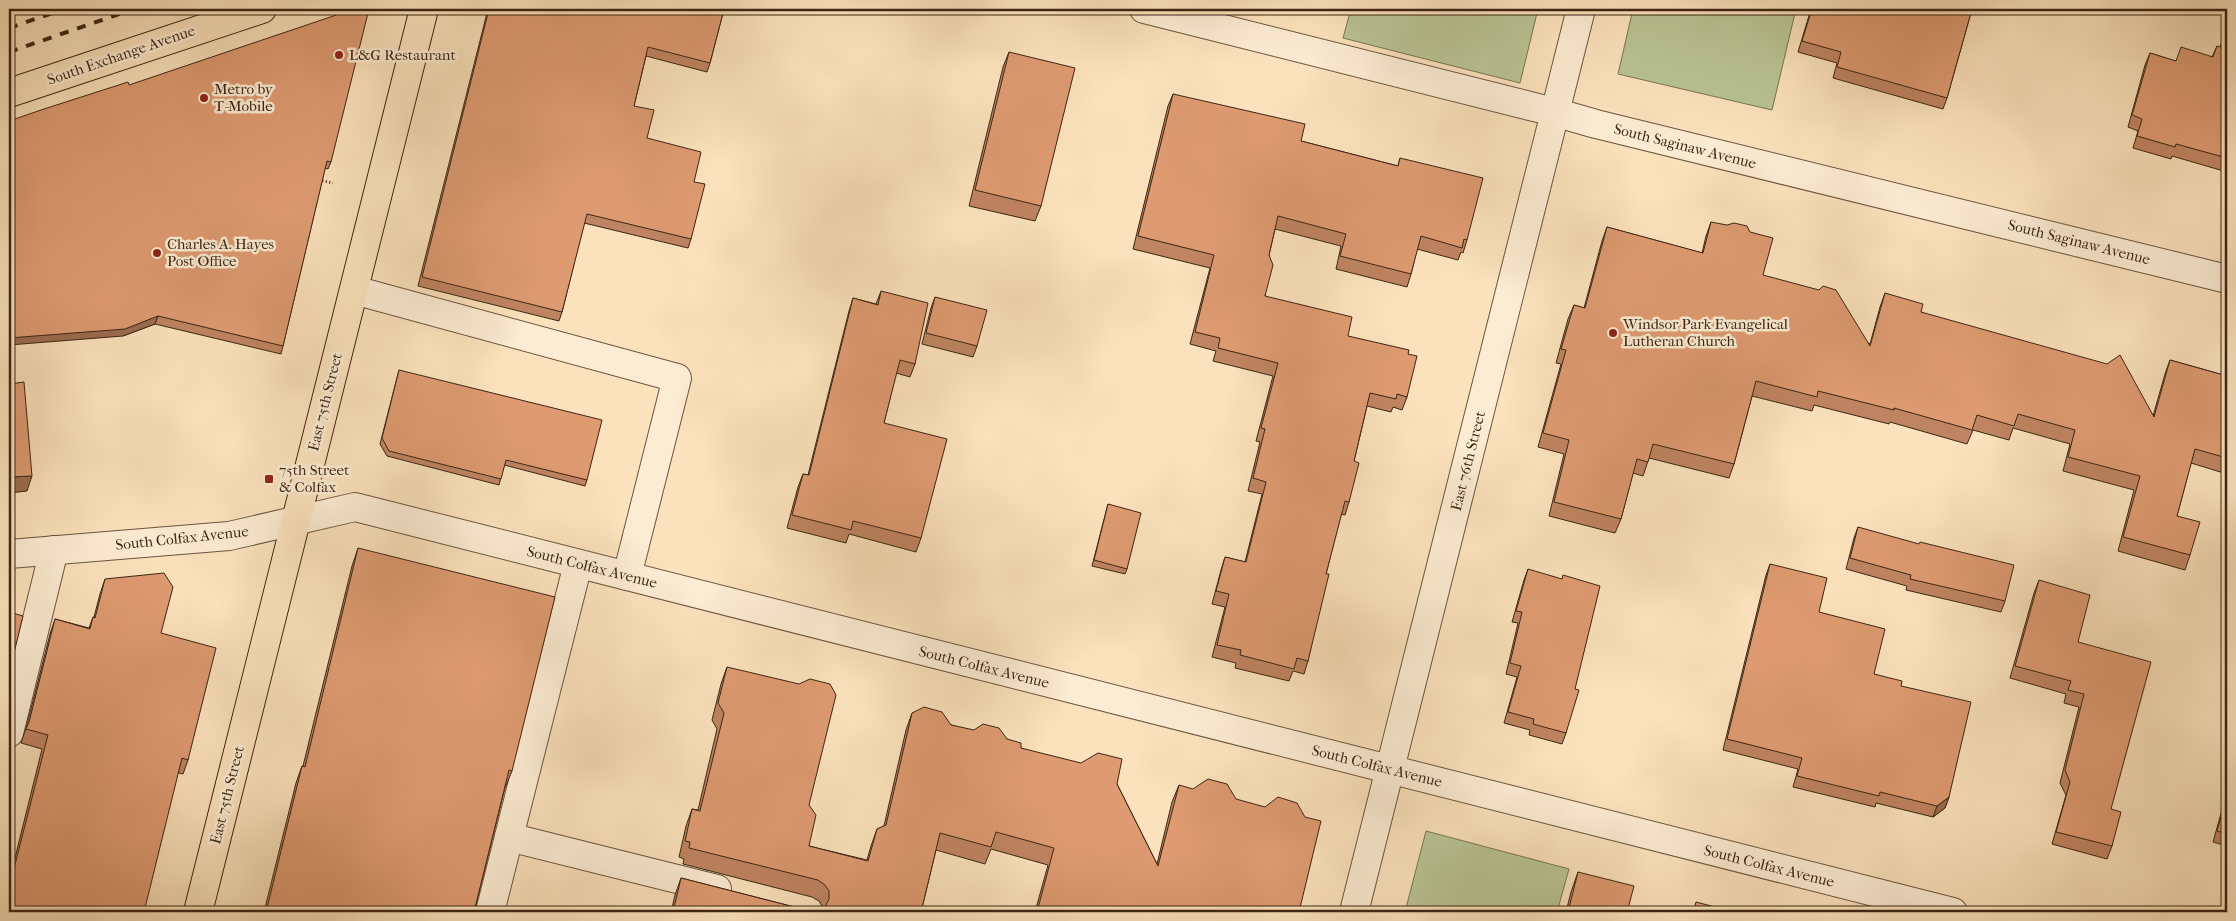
<svg xmlns="http://www.w3.org/2000/svg" width="2236" height="921" font-family="'IM FELL French Canon',serif">
	<style>
		.green { fill: #b9c495; stroke: #7a7454 }
		.lines { fill: none; stroke-linecap: round; stroke-linejoin: round }
		.minor-casing { stroke: #6c543e; stroke-width: 30 }
		.major-casing { stroke: #3c2514; stroke-width: 30 }
		.path { stroke: #3c2514; stroke-width: 3; stroke-dasharray: 1 2.5; stroke-linecap: butt }
		.minor { stroke: #fcecd3; stroke-width: 28 }
		.major { stroke: #fbe2bc; stroke-width: 28 }
		.rail { stroke: #3c2514; stroke-width: 4; stroke-dasharray: 9 9; stroke-linecap: butt }
		.wall { fill: #bf8461; stroke: #3c2514 }
		.shaded-wall { fill: #9b6c4f; stroke: #3c2514 }
		.building { fill: #de9a71; stroke: #3c2514 }
		.poi-dot { fill: #8f2418; stroke: #fcecd3; stroke-width: 2 }
		.labels { text-anchor: middle; stroke-width: 5; stroke-linejoin: round; paint-order: stroke }
		.street-label { font-size: 15px; fill: #3c2514; stroke: #fcecd3 }
		.poi-label { font-size: 15px; fill: #3c2514; stroke: #fcecd3; text-anchor: start }
	</style>
	<rect width="100%" height="100%" fill="#fbe2bc"/>
	<filter id="stains"><feTurbulence type="fractalNoise" baseFrequency=".004" numOctaves="4"/><feColorMatrix values="0 0 0 0 .2 0 0 0 0 .09 0 0 0 0 .02 0 0 0 .5 -.17"/></filter>
	<radialGradient id="worn" r=".72"><stop offset=".6" stop-color="#630" stop-opacity="0"/><stop offset="1" stop-color="#630" stop-opacity=".3"/></radialGradient>
	<g class="green">
		<polygon points="1351,9 1538,9 1520,83 1343,38"/>
		<polygon points="1633,9 1796,9 1772,110 1618,74"/>
		<polygon points="1426,831 1569,869 1557,912 1405,912"/>
	</g>
	<g class="lines">
		<g class="minor-casing">
			<g id="minor">
				<polyline points="1144,9 1554,112 1596,124 2227,279"/>
				<polyline points="354,290 677,378 627,576"/>
				<polyline points="9,554 229,536 355,507 1953,912"/>
				<polyline points="9,733 54,550"/>
				<polyline points="509,837 717,889"/>
				<polyline points="490,912 578,564"/>
				<polyline points="1354,912 1581,9"/>
			</g>
		</g>
		<g class="major-casing">
			<g id="major">
				<polyline points="9,93 262,9"/>
				<polyline points="198,912 424,9"/>
			</g>
		</g>
		<polyline class="path" points="319,180 333,183"/>
		<use href="#minor" class="minor"/>
		<use href="#major" class="major"/>
		<g class="rail">
			<polyline points="9,28 64,9"/>
			<polyline points="9,52 134,9"/>
		</g>
	</g>
	<g class="wall">
		<polygon points="488,9 724,9 710,63 707,72 646,56 634,106 647,138 694,182 691,239 688,248 584,223 562,312 559,321 418,286"/>
		<polygon points="1811,9 1972,9 1947,98 1943,109 1833,78 1837,63 1798,52"/>
		<polygon points="2227,27 2227,172 2172,156 2171,159 2133,148 2138,131 2128,127 2145,65 2150,53 2175,61 2212,57 2217,46 2220,47"/>
		<polygon points="1009,52 1041,206 1035,221 969,206 1003,67"/>
		<polygon points="129,85 331,162 328,169 325,168 283,346 281,354 155,324 123,336"/>
		<polygon points="1173,94 1301,141 1398,166 1400,158 1467,240 1463,253 1461,252 1458,260 1417,249 1411,274 1407,287 1336,269 1341,246 1275,229 1269,255 1265,296 1348,336 1408,354 1407,397 1402,410 1393,407 1391,412 1367,406 1354,461 1349,502 1345,515 1341,514 1326,574 1308,661 1304,674 1293,671 1289,681 1235,668 1236,663 1212,657 1225,607 1212,604 1221,570 1225,557 1245,562 1262,494 1248,491 1260,442 1256,441 1273,376 1213,361 1216,351 1190,344 1210,268 1133,249 1168,106"/>
		<polygon points="1711,222 1763,275 1870,344 1880,307 1885,293 1921,312 2153,416 2165,374 2170,360 2227,376 2227,474 2191,463 2177,516 2190,555 2185,570 2118,551 2134,490 2063,471 2070,444 2013,428 2009,440 1973,430 1967,444 1890,422 1889,424 1814,405 1812,411 1752,396 1734,464 1729,478 1649,458 1643,476 1633,473 1621,519 1615,533 1549,516 1564,454 1538,447 1561,364 1556,363 1568,319 1574,305 1584,308 1602,241 1607,227 1702,253 1706,236"/>
		<polygon points="881,291 915,364 910,377 896,373 884,423 921,538 916,552 849,534 846,543 787,528 798,487 803,474 808,475 849,311 853,298 876,304"/>
		<polygon points="935,297 977,346 973,357 922,344 931,308"/>
		<polygon points="399,370 587,480 585,486 504,465 499,485 387,456 380,444"/>
		<polygon points="1108,504 1127,569 1125,574 1092,566"/>
		<polygon points="1858,527 2005,601 2001,612 1906,590 1907,586 1846,569 1854,538"/>
		<polygon points="358,548 512,771 505,788 474,912 264,912 296,783 302,766 303,766 352,566"/>
		<polygon points="1770,564 1874,674 1901,686 1949,797 1945,808 1933,817 1876,803 1875,807 1793,787 1798,769 1723,750 1766,575"/>
		<polygon points="1528,569 1575,689 1566,733 1562,744 1529,735 1530,730 1504,723 1517,677 1506,674 1518,623 1512,622 1524,580"/>
		<polygon points="105,579 161,633 188,760 183,774 179,773 9,912 9,882 42,749 21,743 26,728 50,634 55,619 89,628 93,617 94,617 100,594"/>
		<polygon points="2039,580 2078,642 2111,809 2112,846 2107,859 2052,844 2066,795 2060,783 2079,707 2064,703 2066,694 2010,678 2034,593"/>
		<polygon points="727,667 809,805 809,846 867,860 871,846 877,829 884,826 906,730 912,713 951,725 1007,739 1021,748 1117,784 1157,864 1172,802 1179,785 1299,912 1035,912 1048,865 991,849 985,864 936,850 921,912 671,912 675,895 681,878 810,911 818,910 823,908 819,901 812,897 683,864 684,859 679,857 686,826 692,809 698,810 717,729 712,720 721,684"/>
		<polygon points="2227,792 2227,846 2213,842"/>
		<polygon points="1578,872 1627,912 1566,912 1571,892"/>
	</g>
	<g class="shaded-wall">
		<polygon points="158,316 155,324 123,336 9,345 9,338"/>
		<polygon points="32,476 27,491 9,493 9,477"/>
		<polygon points="1949,797 1945,808 1933,817 1937,806"/>
	</g>
	<g class="building">
		<polygon points="354,9 369,9 331,162 327,161 283,346 158,316 125,329 9,338 9,121 44,109 128,82 129,85"/>
		<polygon points="489,9 724,9 710,63 648,47 634,106 654,110 647,138 701,152 694,182 705,184 691,239 587,214 562,312 422,277"/>
		<polygon points="1812,9 1972,9 1947,98 1837,67 1841,52 1802,41"/>
		<polygon points="2227,28 2227,158 2176,144 2175,147 2137,136 2142,119 2132,115 2150,53 2176,61 2181,47 2213,57 2217,46 2221,47"/>
		<polygon points="1009,52 1075,68 1041,206 975,190"/>
		<polygon points="1173,94 1305,124 1301,141 1398,166 1400,158 1483,178 1467,240 1464,239 1462,248 1421,236 1411,274 1340,256 1346,234 1278,216 1269,255 1273,265 1265,296 1352,317 1348,336 1409,350 1408,354 1417,356 1407,397 1397,394 1396,399 1370,393 1354,461 1359,463 1349,502 1345,501 1326,574 1329,574 1308,661 1297,658 1294,669 1240,655 1241,650 1217,645 1229,594 1216,591 1225,557 1246,562 1266,482 1253,478 1265,429 1261,428 1278,363 1218,348 1220,338 1195,332 1214,255 1138,236"/>
		<polygon points="1711,222 1727,225 1734,223 1747,226 1750,232 1773,238 1763,275 1819,290 1823,286 1836,290 1870,346 1885,293 1923,304 1921,312 2107,364 2120,355 2154,417 2170,360 2227,376 2227,458 2195,449 2177,516 2200,522 2190,555 2123,537 2140,476 2068,457 2075,430 2018,414 2014,426 1977,415 1972,430 1894,408 1894,410 1818,391 1817,397 1756,381 1734,464 1653,444 1648,462 1637,459 1621,519 1554,502 1569,440 1543,433 1566,350 1561,349 1574,305 1585,308 1607,227 1703,253"/>
		<polygon points="881,291 928,303 915,364 900,360 884,423 947,439 921,538 853,521 851,530 792,515 803,474 809,475 853,298 878,305"/>
		<polygon points="935,297 987,310 977,346 926,333"/>
		<polygon points="399,370 602,420 587,480 506,460 501,479 389,451 382,438"/>
		<polygon points="24,382 32,476 9,477 9,384"/>
		<polygon points="1108,504 1141,513 1127,569 1094,560"/>
		<polygon points="1858,527 1919,544 1920,542 2014,565 2005,601 1910,579 1911,575 1850,558"/>
		<polygon points="358,548 555,597 512,771 509,770 474,912 266,912 302,766 305,767"/>
		<polygon points="1770,564 1827,578 1819,612 1885,629 1874,674 1902,681 1901,686 1971,702 1949,797 1937,806 1880,792 1879,796 1797,776 1802,758 1727,739"/>
		<polygon points="1528,569 1562,579 1563,575 1600,586 1575,689 1579,690 1566,733 1533,724 1534,719 1508,712 1521,666 1510,663 1522,612 1516,611"/>
		<polygon points="164,573 173,587 161,633 216,648 188,760 182,758 144,912 9,912 9,888 48,735 26,729 29,722 55,619 90,629 93,617 95,618 105,579"/>
		<polygon points="2039,580 2090,595 2078,642 2151,662 2111,809 2121,812 2112,846 2056,832 2070,782 2065,770 2084,694 2068,690 2071,681 2015,666"/>
		<polygon points="9,612 23,616 9,673"/>
		<polygon points="727,667 799,684 810,679 830,684 836,695 809,805 816,815 809,846 868,861 877,829 886,825 912,713 924,707 942,712 951,725 974,730 983,724 999,728 1007,739 1021,743 1021,748 1081,763 1098,753 1122,759 1117,784 1158,866 1179,785 1193,789 1208,779 1227,784 1236,799 1265,807 1278,797 1297,803 1305,817 1321,821 1299,912 1037,912 1054,848 996,832 991,847 940,833 921,912 673,912 681,878 810,911 818,910 825,907 829,899 829,891 825,885 818,880 689,848 690,842 685,841 692,809 700,811 724,713 718,703"/>
		<polygon points="2227,795 2227,834 2217,831"/>
		<polygon points="1578,872 1634,886 1627,912 1568,912"/>
		<polygon points="1696,902 1734,912 1693,912"/>
	</g>
	<g class="poi-dot">
		<circle cx="339" cy="55" r="5"/>
		<circle cx="204" cy="98" r="5"/>
		<circle cx="157" cy="253" r="5"/>
		<circle cx="1613" cy="333" r="5"/>
		<rect x="264" y="474" width="10" height="10" rx="2.5"/>
	</g>
	<g class="labels">
		<g class="street-label">
			<text transform="translate(121 55) rotate(-19)" y="5">South Exchange Avenue</text>
			<text transform="translate(1685 146) rotate(14)" y="5">South Saginaw Avenue</text>
			<text transform="translate(2079 242) rotate(14)" y="5">South Saginaw Avenue</text>
			<text transform="translate(325 402) rotate(-76)" y="5">East 75th Street</text>
			<text transform="translate(1468 461) rotate(-76)" y="5">East 76th Street</text>
			<text transform="translate(182 538) rotate(-6)" y="5">South Colfax Avenue</text>
			<text transform="translate(592 567) rotate(14)" y="5">South Colfax Avenue</text>
			<text transform="translate(984 667) rotate(14)" y="5">South Colfax Avenue</text>
			<text transform="translate(1377 766) rotate(14)" y="5">South Colfax Avenue</text>
			<text transform="translate(227 795) rotate(-76)" y="5">East 75th Street</text>
			<text transform="translate(1769 866) rotate(14)" y="5">South Colfax Avenue</text>
		</g>
		<g class="poi-label">
			<text x="349" y="60">L&amp;G Restaurant</text>
			<text x="214" y="94">Metro by<tspan x="214" dy="17">T-Mobile</tspan></text>
			<text x="167" y="249">Charles A. Hayes<tspan x="167" dy="17">Post Office</tspan></text>
			<text x="1623" y="329">Windsor Park Evangelical<tspan x="1623" dy="17">Lutheran Church</tspan></text>
			<text x="279" y="475">75th Street<tspan x="279" dy="17">&amp; Colfax</tspan></text>
		</g>
	</g>
	<rect width="2236" height="921" fill="none" stroke="#fbe2bc" stroke-width="30"/>
	<rect x="10" y="10" width="2216" height="901" fill="none" stroke="#3c2514" stroke-width="2.5"/>
	<rect x="15" y="15" width="2206" height="891" fill="none" stroke="#3c2514"/>
	<rect width="100%" height="100%" filter="url(#stains)"/>
	<rect width="100%" height="100%" fill="url(#worn)"/>
</svg>
